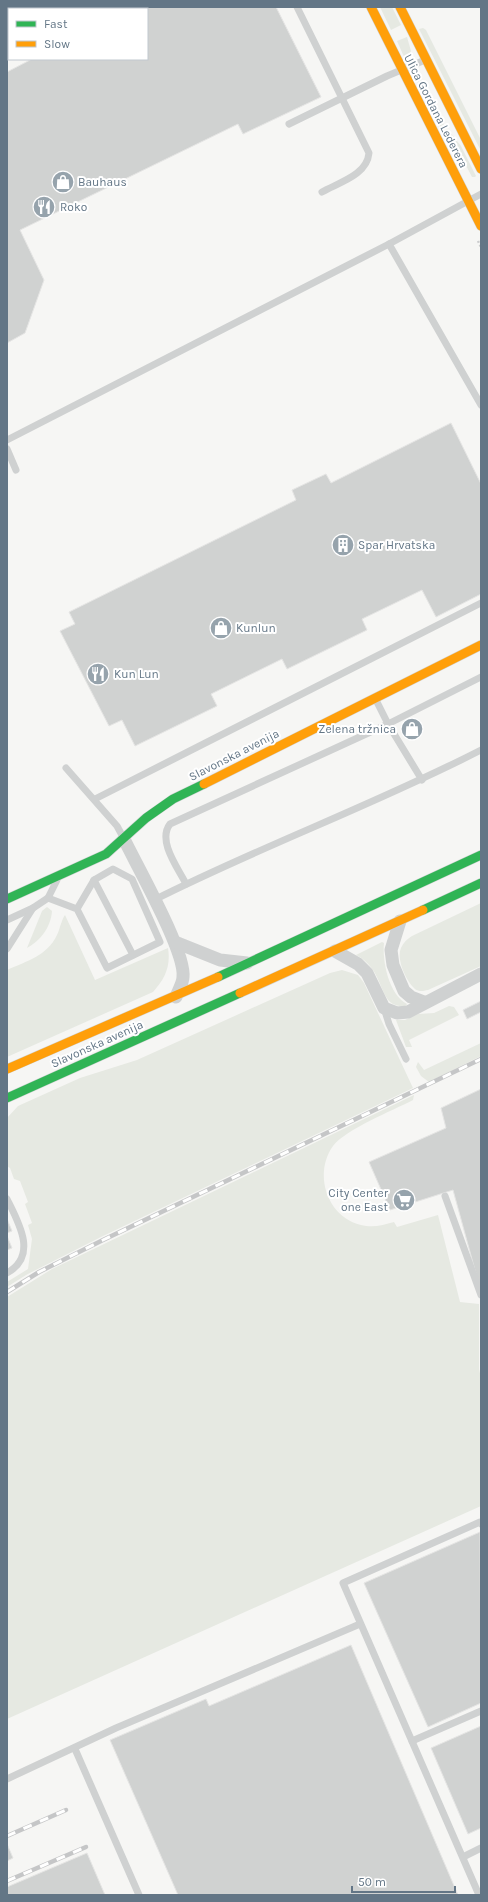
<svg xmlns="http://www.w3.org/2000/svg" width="488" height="1902" font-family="Karla,sans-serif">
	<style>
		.green { fill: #e6e9e2 }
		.building { fill: #d0d2d1; stroke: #e5e5e4 }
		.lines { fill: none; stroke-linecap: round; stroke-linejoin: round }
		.fast-casing { stroke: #d1d3d4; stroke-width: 10 }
		.slow-casing { stroke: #d1d3d4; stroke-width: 10 }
		.path { stroke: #cccdce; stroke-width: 2.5; stroke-dasharray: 2 2; stroke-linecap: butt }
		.lane { stroke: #cfd1d1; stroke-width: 7 }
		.street { stroke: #cfd1d1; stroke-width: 13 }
		.fast { stroke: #30b455; stroke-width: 9 }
		.slow { stroke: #ff9f0a; stroke-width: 9 }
		.rail-casing { stroke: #c5c6c7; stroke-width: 4.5 }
		.rail { stroke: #fff; stroke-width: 3; stroke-dasharray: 9; stroke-linecap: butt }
		.labels { text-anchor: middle; stroke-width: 4; stroke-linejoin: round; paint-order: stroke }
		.street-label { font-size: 12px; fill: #637686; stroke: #fff }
		.poi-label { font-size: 12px; fill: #637686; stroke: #fff; text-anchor: start }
	</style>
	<rect width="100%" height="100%" fill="#f6f6f4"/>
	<g class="green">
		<polygon points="380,7 392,7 401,25 391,30"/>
		<polygon points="423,28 426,30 481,140 481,151 419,29"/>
		<polygon points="407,37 411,51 408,59 405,59 397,41"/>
		<polygon points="415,77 418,77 422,80 445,126 461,146 476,176 475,177 472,177 459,152 444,134"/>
		<path d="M481,903V966L428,990C423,991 419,992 415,989C406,981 396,959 401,948C403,943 407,939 412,936Z"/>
		<path d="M47,907L52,911C51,927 40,941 27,948L42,911Z"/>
		<path d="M65,915L95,980L168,948C171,966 165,979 153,992L7,1057V970C27,961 47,956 57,935C60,929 61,921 65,915Z"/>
		<path d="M382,942L384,943C382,961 389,995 407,1004L405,1007C402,1006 397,1006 393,1004C379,996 382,968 356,955Z"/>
		<polygon points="342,970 358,975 364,983 413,1088 101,1237 26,1275 7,1287 7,1282 28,1269 32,1239 28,1225 32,1223 25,1204 28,1202 20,1181 14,1179 10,1168 7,1166 7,1118 18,1106 80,1078 137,1060 330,973"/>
		<polygon points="449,1006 454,1007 459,1015 409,1040 412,1047 406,1047 396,1020 405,1020 418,1014 434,1013"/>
		<polygon points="481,1043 481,1056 429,1082 421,1076 416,1067 418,1062 424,1070"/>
		<path d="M414,1095L413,1100C392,1111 346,1129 333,1146C313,1174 327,1217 361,1225C373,1228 383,1225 394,1222L397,1227L438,1215L460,1302L479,1304V1369L481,1378V1506L7,1719V1297L52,1269Z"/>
	</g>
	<g class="building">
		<polygon points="66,7 276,7 321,97 243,134 238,124 20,230 44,280 25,333 7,343 7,72 32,59 147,59 147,9 62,9"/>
		<polygon points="451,423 481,484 481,594 436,617 422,590 362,619 367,630 287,669 282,659 211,694 217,706 135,746 122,720 109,726 60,631 75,624 69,612 296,500 292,490 326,474 331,483"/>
		<polygon points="481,1001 481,1012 467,1019 463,1010"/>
		<polygon points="481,1089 481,1292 453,1190 390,1210 369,1162 446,1128 441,1108"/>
		<polygon points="7,1219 12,1231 7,1233"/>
		<polygon points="7,1236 12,1248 7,1250"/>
		<polygon points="480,1532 481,1703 428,1727 364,1583"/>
		<polygon points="351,1645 458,1895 178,1895 110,1740 206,1699 209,1706"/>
		<polygon points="481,1726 481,1828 468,1834 431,1748"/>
		<polygon points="7,1844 13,1858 7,1861"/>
		<polygon points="87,1853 105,1895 7,1895 7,1887"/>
	</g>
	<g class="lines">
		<g class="fast-casing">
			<g id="fast">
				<polyline points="7,899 106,854 146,818 173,799 204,784"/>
				<polyline points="423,910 481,883"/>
				<polyline points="218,977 481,855"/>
				<polyline points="7,1098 240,993"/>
			</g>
		</g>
		<g class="slow-casing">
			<g id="slow">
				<polyline points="371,7 481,226"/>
				<polyline points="400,7 481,169"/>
				<polyline points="204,784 481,645"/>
				<polyline points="240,993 423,910"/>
				<polyline points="7,1069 218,977"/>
			</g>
		</g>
		<polyline class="path" points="478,241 481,247"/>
		<g class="lane">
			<path d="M297,7L369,153C367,175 340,182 322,192"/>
			<polyline points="41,9 45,7"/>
			<polyline points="7,26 9,25"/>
			<polyline points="289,124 387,76 425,60"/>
			<polyline points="389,244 481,405"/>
			<polyline points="7,440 389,244 481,194"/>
			<polyline points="7,449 16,470"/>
			<polyline points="375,698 388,724 422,780"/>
			<polyline points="66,768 117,826 123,837"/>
			<polyline points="95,799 481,603"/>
			<polyline points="94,880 133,955"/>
			<path d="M186,884C178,868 157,841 170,824L388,724L481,677"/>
			<polyline points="48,898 77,909 107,968 160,942 132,879 113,869 94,880 77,909"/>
			<path d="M154,900C261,846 374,805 481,750"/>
			<polyline points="7,920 33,908"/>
			<polyline points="7,949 33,908 48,898 57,880"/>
			<polyline points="384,1008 389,1024 406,1059"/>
			<polyline points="445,1196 481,1295"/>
			<path d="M7,1199C19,1223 38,1256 7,1273"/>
			<polyline points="412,1741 481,1711"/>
			<polyline points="75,1749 139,1895"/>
			<polyline points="7,1779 116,1728 360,1624"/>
			<polyline points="463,1857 481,1848"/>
			<polyline points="479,1895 343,1583 480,1522 481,1524"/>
		</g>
		<g class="street">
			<path d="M124,839C137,866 186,952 183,977C183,983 178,991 176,997"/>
			<polyline points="400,921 391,950 393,965 404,991 411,997 424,1002"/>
			<polyline points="175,942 220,960 247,963"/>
			<polyline points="335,951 358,964 367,973 384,1008 397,1013 408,1012 481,974"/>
		</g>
		<use href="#fast" class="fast"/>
		<use href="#slow" class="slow"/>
		<g class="rail-casing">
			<g id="rail">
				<polyline points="7,1292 39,1272 103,1240 481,1059"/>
				<polyline points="7,1836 66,1810"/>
				<polyline points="7,1881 86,1847"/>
			</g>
		</g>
		<use href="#rail" class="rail"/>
	</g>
	<defs>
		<g id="shop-disc" transform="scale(1.15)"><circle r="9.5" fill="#96a3ac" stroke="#fff"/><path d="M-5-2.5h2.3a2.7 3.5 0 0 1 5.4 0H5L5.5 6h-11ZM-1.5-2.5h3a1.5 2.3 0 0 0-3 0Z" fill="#fff"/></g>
		<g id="restaurant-disc" transform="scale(1.15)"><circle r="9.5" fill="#96a3ac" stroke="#fff"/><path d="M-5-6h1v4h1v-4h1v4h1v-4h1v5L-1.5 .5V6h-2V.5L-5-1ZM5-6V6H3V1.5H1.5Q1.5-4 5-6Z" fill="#fff"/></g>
		<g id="building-disc" transform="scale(1.15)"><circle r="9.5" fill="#96a3ac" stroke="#fff"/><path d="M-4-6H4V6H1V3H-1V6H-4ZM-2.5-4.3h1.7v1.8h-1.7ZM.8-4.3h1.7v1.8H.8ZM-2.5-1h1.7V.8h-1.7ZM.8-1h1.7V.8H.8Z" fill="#fff"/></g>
		<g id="supermarket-disc" transform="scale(1.15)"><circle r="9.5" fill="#96a3ac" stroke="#fff"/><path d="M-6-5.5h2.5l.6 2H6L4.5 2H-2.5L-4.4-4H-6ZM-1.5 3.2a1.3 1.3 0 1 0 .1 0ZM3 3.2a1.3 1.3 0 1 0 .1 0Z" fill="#fff"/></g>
	</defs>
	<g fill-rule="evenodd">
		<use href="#shop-disc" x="63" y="182"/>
		<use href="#restaurant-disc" x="44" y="207"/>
		<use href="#building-disc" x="343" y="545"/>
		<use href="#shop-disc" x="221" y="628"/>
		<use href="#restaurant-disc" x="98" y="674"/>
		<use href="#shop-disc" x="412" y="729"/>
		<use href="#supermarket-disc" x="404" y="1200"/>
	</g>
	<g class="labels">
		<g class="street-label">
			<text transform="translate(436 111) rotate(63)" y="4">Ulica Gordana Lederera</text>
			<text transform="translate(234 755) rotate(-27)" y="4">Slavonska avenija</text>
			<text transform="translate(97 1044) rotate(-24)" y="4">Slavonska avenija</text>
		</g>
		<g class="poi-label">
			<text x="78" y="186">Bauhaus</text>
			<text x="60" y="211">Roko</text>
			<text x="358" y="549">Spar Hrvatska</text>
			<text x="236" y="632">Kunlun</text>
			<text x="114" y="678">Kun Lun</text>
			<text x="396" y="733" text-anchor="end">Zelena tržnica</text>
			<text x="388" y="1197" text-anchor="end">City Center<tspan x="388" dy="14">one East</tspan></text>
		</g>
	</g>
	<rect width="488" height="1902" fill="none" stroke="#637686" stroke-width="16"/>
	<rect x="8" y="8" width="140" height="52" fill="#ffffff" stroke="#c1c8cf"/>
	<rect x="16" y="21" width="20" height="6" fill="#30b455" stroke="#c1c8cf"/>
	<text x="44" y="28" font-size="12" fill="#637686">Fast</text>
	<rect x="16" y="41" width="20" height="6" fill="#ff9f0a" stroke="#c1c8cf"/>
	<text x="44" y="48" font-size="12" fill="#637686">Slow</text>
	<path d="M352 1886v6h103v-6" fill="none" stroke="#637686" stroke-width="2"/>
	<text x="358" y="1886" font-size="12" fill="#637686" stroke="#ffffff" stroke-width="3" paint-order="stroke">50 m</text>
</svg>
